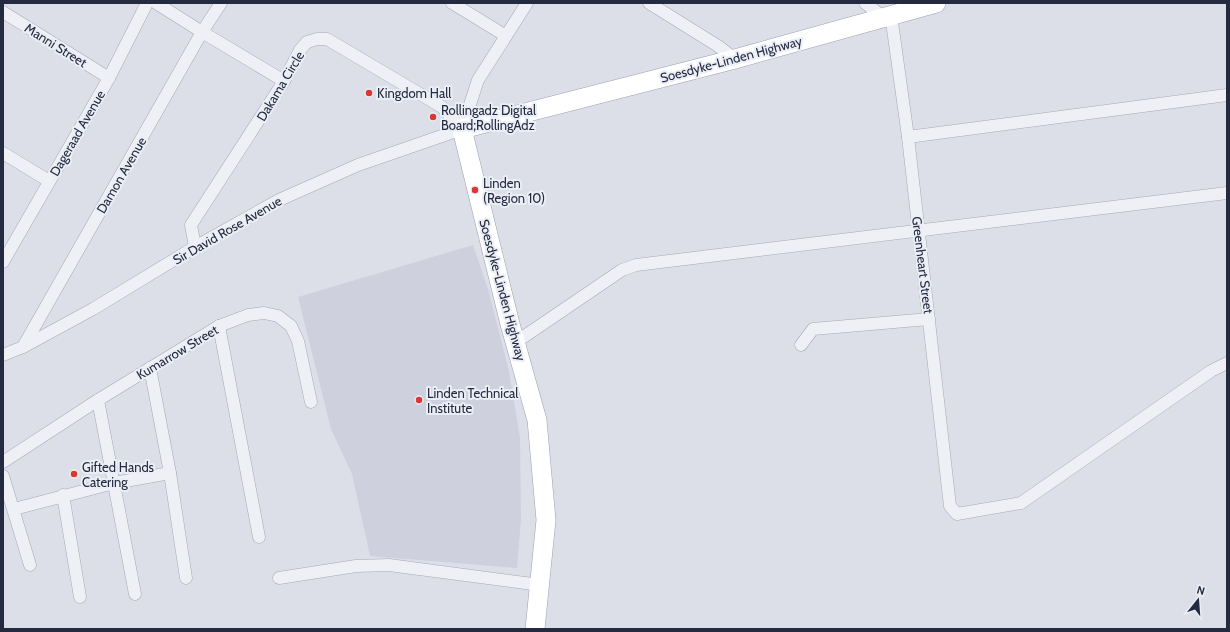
<svg xmlns="http://www.w3.org/2000/svg" width="1230" height="632" font-family="Cabin,sans-serif">
	<style>
		.built { fill: #ced1dd }
		.lines { fill: none; stroke-linecap: round; stroke-linejoin: round }
		.minor-casing { stroke: #a5a9b6; stroke-width: 13 }
		.primary-casing { stroke: #9aa0b5; stroke-width: 20 }
		.minor { stroke: #eff0f6; stroke-width: 12 }
		.primary { stroke: #fff; stroke-width: 19 }
		.poi-dot { fill: #db3633; stroke: #ebeef5; stroke-width: 1.5 }
		.labels { text-anchor: middle; stroke-width: 4; stroke-linejoin: round; paint-order: stroke }
		.street-label { font-size: 13px; fill: #242a40; stroke: #ebeef5 }
		.poi-label { font-size: 13px; fill: #242a40; stroke: #ebeef5; text-anchor: start }
	</style>
	<rect width="100%" height="100%" fill="#dcdfe8"/>
	<polygon class="built" points="473,245 488,289 509,371 520,438 521,519 517,568 370,556 352,474 331,429 298,297"/>
	<g class="lines">
		<g class="minor-casing">
			<g id="minor">
				<polyline points="156,3 202,32 284,81"/>
				<polyline points="452,3 506,36"/>
				<polyline points="649,3 718,46 735,59"/>
				<polyline points="865,3 883,17"/>
				<polyline points="3,12 109,78"/>
				<polyline points="891,15 908,137 950,506 957,514 1021,503 1211,371 1227,363"/>
				<polyline points="462,129 478,80 527,3"/>
				<polyline points="908,137 1227,95"/>
				<polyline points="3,153 49,181"/>
				<polyline points="195,247 191,225 284,81 300,50 307,42 317,39 327,39 442,107 462,129"/>
				<polyline points="3,262 109,78 147,3"/>
				<polyline points="219,326 259,537"/>
				<polyline points="516,342 622,270 636,265 1227,193"/>
				<polyline points="801,345 813,329 929,319"/>
				<polyline points="23,347 202,32 221,3"/>
				<polyline points="3,355 23,347 93,309 195,247 279,200 358,165 462,129"/>
				<polyline points="150,368 170,473 186,578"/>
				<polyline points="98,400 135,594"/>
				<polyline points="3,462 98,400 219,326 248,315 264,313 278,316 291,326 298,341 311,402"/>
				<polyline points="3,476 30,565"/>
				<polyline points="63,495 80,597"/>
				<polyline points="14,509 114,483 170,473"/>
				<polyline points="279,578 356,566 389,565 540,585"/>
			</g>
		</g>
		<g class="primary-casing">
			<polyline id="primary" points="535,629 546,520 537,420 510,324 462,129 735,59 936,3"/>
		</g>
		<use href="#minor" class="minor"/>
		<use href="#primary" class="primary"/>
	</g>
	<g class="poi-dot">
		<circle cx="369" cy="93" r="4"/>
		<circle cx="433" cy="117" r="4"/>
		<circle cx="475" cy="190" r="4"/>
		<circle cx="419" cy="400" r="4"/>
		<circle cx="74" cy="474" r="4"/>
	</g>
	<g class="labels">
		<g class="street-label">
			<text transform="translate(56 45) rotate(32)" y="5">Manni Street</text>
			<text transform="translate(731 59) rotate(-15)" y="5">Soesdyke-Linden Highway</text>
			<text transform="translate(280 86) rotate(-59)" y="5">Dakama Circle</text>
			<text transform="translate(77 133) rotate(-60)" y="5">Dageraad Avenue</text>
			<text transform="translate(121 175) rotate(-60)" y="5">Damon Avenue</text>
			<text transform="translate(227 230) rotate(-30)" y="5">Sir David Rose Avenue</text>
			<text transform="translate(923 265) rotate(83)" y="5">Greenheart Street</text>
			<text transform="translate(503 290) rotate(75)" y="5">Soesdyke-Linden Highway</text>
			<text transform="translate(177 352) rotate(-31)" y="5">Kumarrow Street</text>
		</g>
		<g class="poi-label">
			<text x="377" y="98">Kingdom Hall</text>
			<text x="441" y="115">Rollingadz Digital<tspan x="441" dy="15">Board;RollingAdz</tspan></text>
			<text x="483" y="188">Linden<tspan x="483" dy="15">(Region 10)</tspan></text>
			<text x="427" y="398">Linden Technical<tspan x="427" dy="15">Institute</tspan></text>
			<text x="82" y="472">Gifted Hands<tspan x="82" dy="15">Catering</tspan></text>
		</g>
	</g>
	<rect width="1230" height="632" fill="none" stroke="#242a40" stroke-width="8"/>
	<g transform="translate(1198 600) rotate(17)" stroke="#ebeef5" stroke-width="3" paint-order="stroke">
	<path d="M0-3L7 15L0 10L-7 15Z" fill="#242a40"/>
	<text y="-6" font-size="11" font-weight="bold" text-anchor="middle" fill="#242a40">N</text>
	</g>
</svg>
